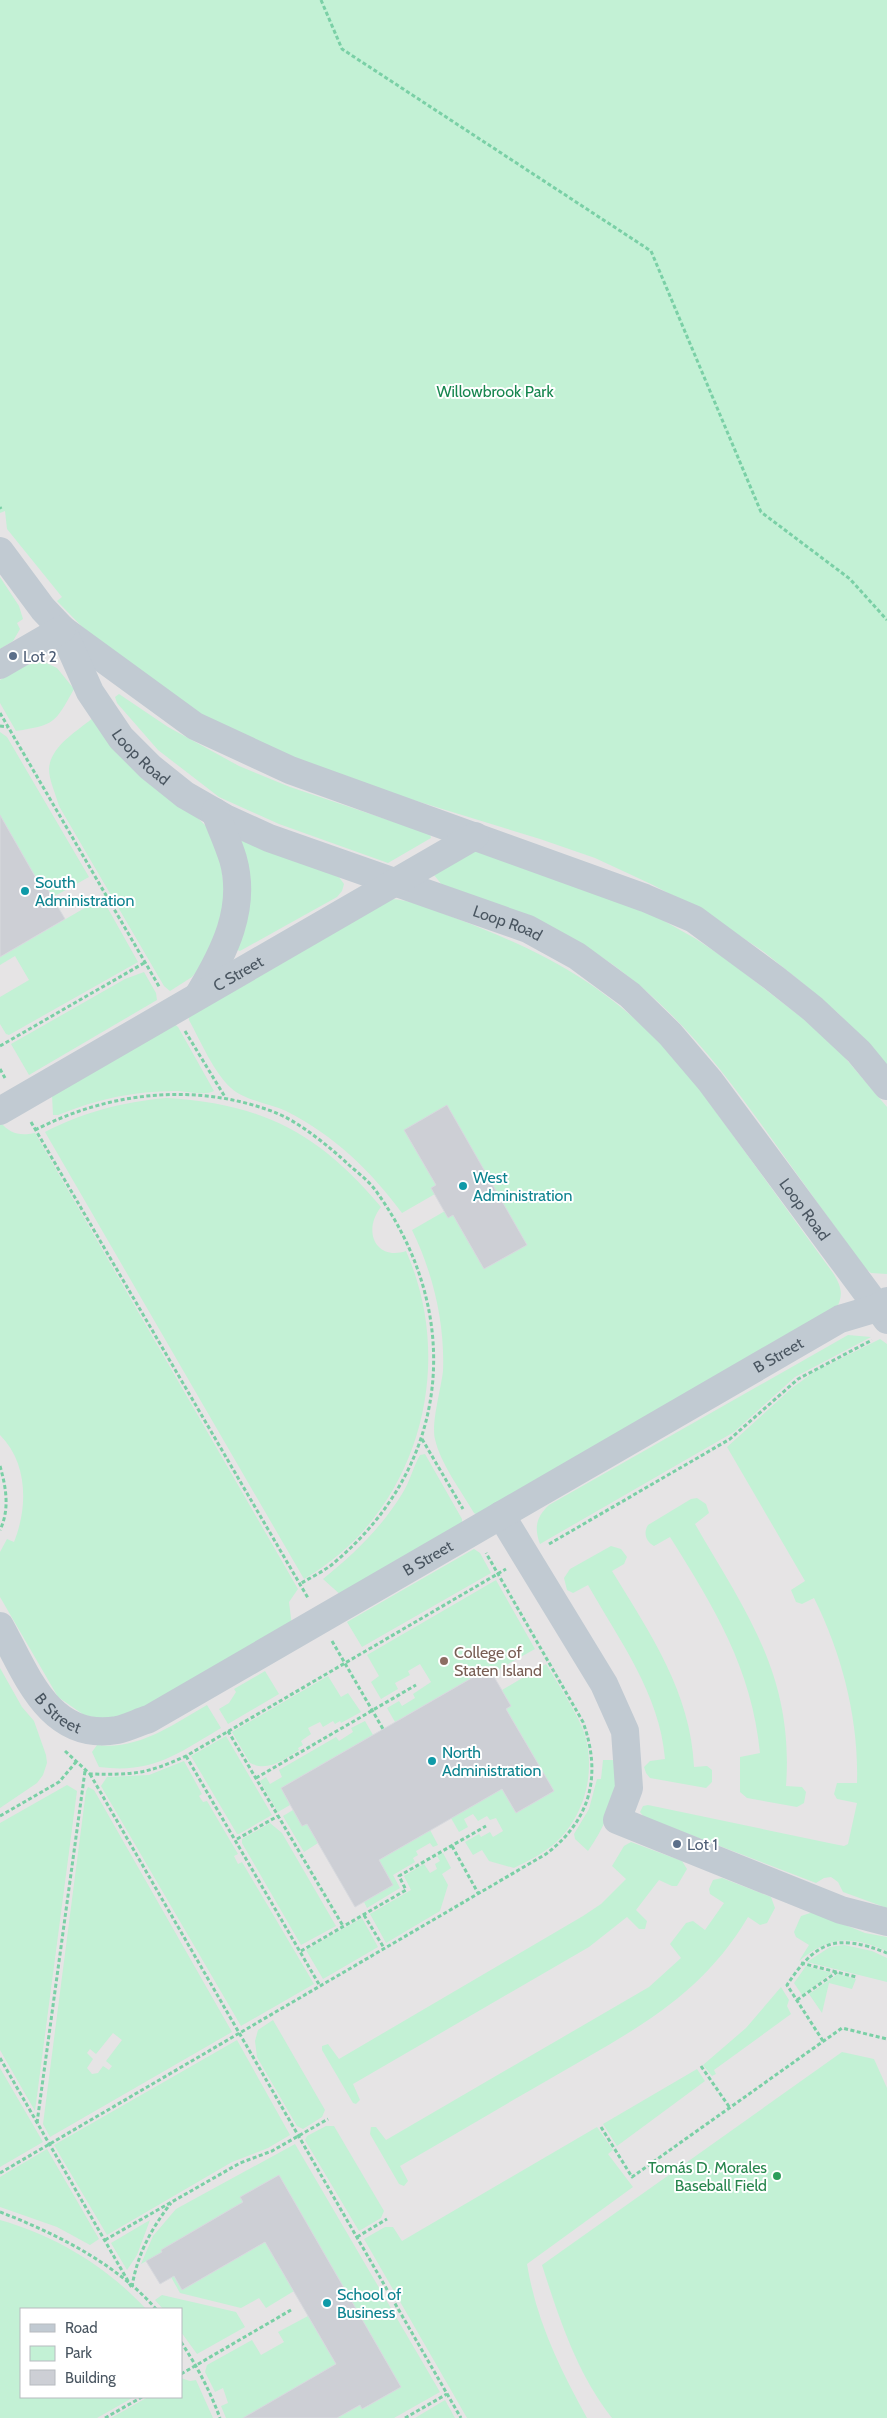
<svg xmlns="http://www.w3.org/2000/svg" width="887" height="2418" font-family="Cabin,sans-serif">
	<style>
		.education { fill: #e6e4e5; fill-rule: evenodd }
		.green { fill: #c3f1d5; fill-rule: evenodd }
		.building { fill: #cdcfd5; stroke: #d7d9de }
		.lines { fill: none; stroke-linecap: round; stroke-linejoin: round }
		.path { stroke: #7ad0a6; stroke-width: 3; stroke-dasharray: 4 2.5; stroke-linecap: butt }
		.minor { stroke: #c1cad2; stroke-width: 28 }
		.service-dot { fill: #5c6f8a; stroke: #fff; stroke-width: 2 }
		.culture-dot { fill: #0f9aa8; stroke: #fff; stroke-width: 2 }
		.education-dot { fill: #8d6e63; stroke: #fff; stroke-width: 2 }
		.leisure-dot { fill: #2e9e5b; stroke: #fff; stroke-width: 2 }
		.labels { text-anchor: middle; stroke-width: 4; stroke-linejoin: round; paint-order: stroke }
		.park-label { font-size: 16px; fill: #17864f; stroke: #fff }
		.service-label { font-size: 16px; fill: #4e5e75; stroke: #fff; text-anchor: start }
		.street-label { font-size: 16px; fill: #4a5661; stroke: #fff }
		.culture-label { font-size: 16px; fill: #0d838f; stroke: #fff; text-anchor: start }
		.education-label { font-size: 16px; fill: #785e54; stroke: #fff; text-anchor: start }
		.leisure-label { font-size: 16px; fill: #27864d; stroke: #fff; text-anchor: end }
	</style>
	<rect width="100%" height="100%" fill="#f5f3f3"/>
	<path class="education" d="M0,470L568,812L887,1013V2418H0ZM21,2309H181V2397H21Z"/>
	<g class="green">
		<polygon points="0,0 887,0 887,1065 839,1014 805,985 764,952 707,914 653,885 595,858 540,839 335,776 224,730 96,641 57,601 62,597 7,529 5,511 0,513"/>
		<polygon points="0,577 19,606 23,619 17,623 20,629 13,641 0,649"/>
		<path d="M42,661L57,668L74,689C55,723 55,725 16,731L0,703V680L24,666Z"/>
		<polygon points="119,694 168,727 239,766 290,787 430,834 431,838 388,863 279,824 219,797 158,750 117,703 115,697"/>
		<path d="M94,717L208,828L219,852L227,908L206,960L192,977L170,991L164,986L59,806C56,795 49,780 49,769C50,746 79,730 94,717Z"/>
		<polygon points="0,732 7,737 89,877 53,897 44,883 40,885 0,815"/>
		<polygon points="241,840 339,877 344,884 342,891 337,897 240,951 237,950 235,843"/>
		<path d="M477,849L643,909L696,939L729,961L806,1021L841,1053L887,1107V1274L871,1273L865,1268C834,1226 804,1184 774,1142C724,1072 676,1007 603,958C554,925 496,907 442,885L434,875Z"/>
		<polygon points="102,898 138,962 9,1035 6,1034 0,1024 0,997 29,980 15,956 0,965 0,957"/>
		<path d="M386,899C410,898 433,910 455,918C553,955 613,989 684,1068L833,1273C842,1287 844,1296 835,1311L480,1517L474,1513C462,1492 440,1463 435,1439C431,1424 441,1389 443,1371C445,1323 433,1273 412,1230L445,1211L453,1215L484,1269L527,1244L404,1130L436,1185L431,1188L435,1194L402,1213C370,1170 335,1136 286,1111C270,1103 245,1101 231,1088C214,1073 200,1040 189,1020L188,1011Z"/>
		<polygon points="144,972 156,993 157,1000 29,1075 11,1044 125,979"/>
		<path d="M171,1021L178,1027L214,1091C205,1096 186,1091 175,1091C134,1091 97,1099 58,1115H53L52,1095Z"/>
		<path d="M166,1098C262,1103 320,1134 381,1207C362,1231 376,1261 406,1251C458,1368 417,1514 304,1579L45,1132C84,1112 122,1102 166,1098Z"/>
		<path d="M0,1122C11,1134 19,1136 35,1133L298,1589L289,1602L292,1626L149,1709L109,1720L84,1715L58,1697L0,1597V1552L7,1539L14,1542C28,1507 28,1463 0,1435Z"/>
		<path d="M848,1335L871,1337L795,1377L734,1432L540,1544C534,1528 536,1517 549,1505Z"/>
		<path d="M880,1339L887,1344V1908L843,1892L838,1882L831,1877L824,1878L816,1883L644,1817L640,1812L643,1806L648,1805L829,1843L844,1846L848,1844L857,1803L837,1799L834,1794L837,1783H857C859,1720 842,1654 814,1598L802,1604L796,1602L791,1590L805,1581L727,1447L792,1388L814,1372Z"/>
		<path d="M425,1454L462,1519V1528L343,1597L323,1579C354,1554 381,1528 402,1494C410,1482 413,1467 420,1455Z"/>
		<path d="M697,1498L706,1504L709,1513L695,1524C747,1614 794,1676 786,1786L802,1787L806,1792L804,1803L797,1807L747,1798L740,1792V1757L760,1753C752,1669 714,1607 670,1537L654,1546C646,1542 643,1533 648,1525L691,1499Z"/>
		<path d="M611,1546L621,1549L627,1557L624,1564L612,1571C650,1633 691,1693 694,1767L707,1766L712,1770V1782L706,1788L650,1778L646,1773L644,1767L650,1761L665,1759C660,1694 619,1640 588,1585L573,1593L567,1590L564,1578L570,1569Z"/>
		<polygon points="474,1549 480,1553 491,1573 362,1647 347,1622"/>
		<polygon points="496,1580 535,1649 492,1673 489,1668 395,1722 387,1708 399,1701 402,1706 415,1698 413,1694 431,1682 420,1664 408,1671 410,1675 395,1683 398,1689 381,1699 371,1682 379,1676 367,1655"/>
		<path d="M546,1664C558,1684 572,1705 582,1727C598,1767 586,1816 554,1844C542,1854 528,1861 514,1868L489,1861L482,1850L473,1855L465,1842L479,1834L481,1837L490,1832L493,1837L503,1831L496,1818L490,1820L487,1816L478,1821L473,1814L464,1819L468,1827L459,1832L451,1818L502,1789L516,1813L554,1791L506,1709L511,1706L502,1690Z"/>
		<polygon points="0,1668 22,1707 34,1721 46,1755 47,1763 43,1775 37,1783 0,1808"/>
		<polygon points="265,1671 279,1694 228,1724 219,1709 229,1703 236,1692 234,1689"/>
		<path d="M328,1676L341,1697L348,1693L361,1712L341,1723L340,1721L335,1724L333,1721L323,1727L320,1722L308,1728L311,1734L301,1741L303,1745L298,1748L299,1750C283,1760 268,1772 250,1763L232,1732Z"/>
		<path d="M207,1705L221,1728C177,1754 153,1774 99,1767L92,1752L97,1745C139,1750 172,1725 207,1705Z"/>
		<polygon points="365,1721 373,1735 281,1788 290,1805 278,1812 260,1781 266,1777 270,1784 282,1777 279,1770 336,1737 339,1741 353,1732 351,1728"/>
		<polygon points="226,1736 272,1815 239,1834 237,1834 191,1756"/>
		<path d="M603,1760H615C619,1793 607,1824 588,1851L575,1839L574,1834L589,1809L597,1779H601Z"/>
		<polygon points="184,1761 202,1794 199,1796 203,1802 207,1801 238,1854 234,1856 238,1864 242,1862 314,1984 241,2026 101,1786 107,1777 149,1775"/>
		<polygon points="67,1785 77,1791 35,2111 0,2050 0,1823"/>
		<path d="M88,1787L94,1790L232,2032L50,2137L43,2124L86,1791ZM113,2033L122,2040L106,2061L112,2066L109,2070L103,2066L98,2073L92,2074L87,2068L93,2059L87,2053L90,2049L96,2054Z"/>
		<polygon points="293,1810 302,1826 307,1824 318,1843 304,1852 283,1816"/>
		<polygon points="270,1823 282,1833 336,1926 301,1945 242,1843 242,1839"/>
		<polygon points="430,1830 438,1845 433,1847 430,1843 416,1851 418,1855 413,1858 415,1862 393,1875 400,1888 367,1908 364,1902 393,1885 379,1860"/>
		<polygon points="631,1842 682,1861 687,1869 677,1886 672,1886 659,1880 636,1910 647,1921 645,1929 639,1929 627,1917 589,1947 353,2084 360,2100 356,2104 353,2103 322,2050 322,2046 328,2044 339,2059 583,1916 601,1904 626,1879 612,1866 624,1846"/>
		<polygon points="443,1853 451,1868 442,1874 448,1885 440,1911 386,1943 370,1914 411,1890 404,1876 424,1864 430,1873 437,1869 435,1864 440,1861 437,1856"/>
		<path d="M722,1878L771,1897L775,1908L767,1923L760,1925L748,1917C699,2000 628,2033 548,2080C499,2108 450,2137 400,2166L408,2181L404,2186L399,2184L370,2134L371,2127H376L386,2140L649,1987L681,1958L670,1944L686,1923L693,1921L705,1930L724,1903L710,1894L709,1889L713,1880Z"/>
		<path d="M813,1912L865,1933L887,1937V1951C851,1936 830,1935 799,1961L809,1945L796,1937L794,1932L801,1916Z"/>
		<polygon points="362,1918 378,1947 323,1979 306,1950"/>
		<polygon points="844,1945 872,1951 887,1958 887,1982 807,1962 830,1947"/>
		<polygon points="806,1966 832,1973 802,1995 794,1983"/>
		<polygon points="838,1974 856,1979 852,1989 829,1983 822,2013 809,1994"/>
		<polygon points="781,1987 789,2000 787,2006 791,2014 714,2070 716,2074 712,2076 703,2065 746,2028"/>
		<polygon points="273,2020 325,2110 322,2117 303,2129 297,2126 257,2057 255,2041 258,2030"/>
		<polygon points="237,2040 290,2135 268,2148 232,2162 107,2235 54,2145"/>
		<path d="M842,2052L874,2059L887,2088V2418H612C577,2374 559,2318 542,2265Z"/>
		<polygon points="0,2068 43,2142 0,2167"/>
		<polygon points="697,2069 705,2081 617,2146 603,2124"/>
		<polygon points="326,2126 334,2126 384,2211 381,2218 359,2231 305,2140 307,2136"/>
		<path d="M597,2127L613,2150L608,2154L633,2187L527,2264C536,2320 560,2369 587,2418H467L364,2239L385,2227H393L402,2241Z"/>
		<polygon points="295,2144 440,2392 394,2418 337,2418 360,2405 363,2409 401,2387 279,2175 240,2197 243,2202 161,2250 166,2259 159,2254 141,2264 153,2236 176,2209"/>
		<polygon points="47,2149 99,2239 90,2245 57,2227 0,2207 0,2177"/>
		<path d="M0,2220C56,2236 106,2266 146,2309H21V2397H134L97,2418H0Z"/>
		<polygon points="150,2220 137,2255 127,2270 111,2243"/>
		<polygon points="265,2242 294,2291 266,2308 259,2298 241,2308 180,2293 171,2277 172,2273 182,2290"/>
		<polygon points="162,2295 236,2312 245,2327 197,2354 181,2332 181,2309 163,2309 155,2300"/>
		<polygon points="308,2316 336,2364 249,2418 226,2418 221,2406 228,2403 223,2388 215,2392 205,2372 207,2365 252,2340 261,2355 284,2342 278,2332"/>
		<polygon points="181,2378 190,2381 196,2380 213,2418 111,2418 148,2397 181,2397"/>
		<polygon points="445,2400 455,2418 415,2418"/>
	</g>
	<g class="building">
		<polygon points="0,815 40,885 44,883 65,919 0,957"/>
		<polygon points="447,1105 527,1245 484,1269 453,1215 448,1218 431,1188 436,1185 404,1130"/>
		<polygon points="489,1668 511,1706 506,1709 554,1791 516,1813 502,1789 379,1860 393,1885 355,1907 307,1824 302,1826 281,1788"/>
		<polygon points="279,2175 401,2387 362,2409 360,2405 337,2418 243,2418 336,2364 265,2242 182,2290 174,2276 160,2284 146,2261 162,2252 161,2250 243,2202 240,2197"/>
	</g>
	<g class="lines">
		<g class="path">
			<polyline points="321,0 342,49 651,251 761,512 850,579 887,620"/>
			<polyline points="0,507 1,509"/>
			<polyline points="0,713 160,988"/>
			<polyline points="0,726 8,727"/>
			<polyline points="185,1031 225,1097"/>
			<polyline points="0,1046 144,963"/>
			<polyline points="0,1069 5,1078"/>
			<polyline points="31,1122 308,1598"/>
			<path d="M35,1130C109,1092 195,1082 274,1112C298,1121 330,1147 349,1165C358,1173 369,1181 376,1191C464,1313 452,1463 335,1562C325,1571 311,1577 300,1584"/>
			<polyline points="422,1439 463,1509"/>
			<path d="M0,1466C6,1487 10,1509 0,1530"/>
			<polyline points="549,1544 730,1439 798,1379 872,1340"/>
			<polyline points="332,1641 383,1729"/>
			<polyline points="228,1731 343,1926"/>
			<path d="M65,1751L90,1774C133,1775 147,1774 186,1756L506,1569"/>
			<polyline points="186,1756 320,1986"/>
			<polyline points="90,1774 461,2418"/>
			<polyline points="256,1778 416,1685"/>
			<polyline points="0,1816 59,1782 76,1762"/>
			<polyline points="237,1839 278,1816"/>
			<polyline points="452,1846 478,1893"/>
			<polyline points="364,1915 384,1948"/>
			<polyline points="301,1951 406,1890 399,1876 486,1826"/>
			<polyline points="801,1963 856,1977"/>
			<polyline points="797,2000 837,1972"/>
			<path d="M823,2041L787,1985C816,1941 836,1933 887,1953"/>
			<polyline points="0,2058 132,2288"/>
			<polyline points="701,2066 730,2108"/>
			<polyline points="37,2123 85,1771"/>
			<polyline points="601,2127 632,2177 842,2028 887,2039"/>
			<path d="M0,2173L546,1854C591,1820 602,1775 583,1722L486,1553"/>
			<path d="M0,2212C55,2233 117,2264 156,2309"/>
			<polyline points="357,2237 387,2219"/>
			<polyline points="105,2240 240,2163 272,2151 328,2119"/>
			<path d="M132,2287C137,2255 151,2229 171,2203"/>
			<path d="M181,2342C197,2366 210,2391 220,2418"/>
			<polyline points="181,2374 291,2310"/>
			<polyline points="105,2418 142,2397"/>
			<polyline points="405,2418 447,2394"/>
		</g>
		<g class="minor">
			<polyline points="0,551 43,609 62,629 195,726 290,770 645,898 694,919 774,978 813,1009 859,1052 887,1086"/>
			<path id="s1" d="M62,629L90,692L121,738L150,767L185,795L225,818L269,838L528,929L577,956L630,995L670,1034L710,1081L887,1320"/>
			<polyline points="0,665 62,629"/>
			<path d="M199,994C224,953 247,908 233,859C228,843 221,828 215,812"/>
			<path id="s2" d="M0,1111L475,836"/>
			<polyline points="501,1515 604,1684 625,1731 629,1788 617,1820 841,1910 887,1922"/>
			<path id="s3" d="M0,1626C26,1673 49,1742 117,1730C127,1728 139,1722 149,1719L840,1319L877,1308L887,1301"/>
		</g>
	</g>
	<g class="service-dot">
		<circle cx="13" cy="656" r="5"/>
		<circle cx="677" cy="1844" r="5"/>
	</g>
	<g class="culture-dot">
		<circle cx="25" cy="891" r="5"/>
		<circle cx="463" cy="1186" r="5"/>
		<circle cx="432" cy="1761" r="5"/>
		<circle cx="327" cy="2303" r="5"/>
	</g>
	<circle class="education-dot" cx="444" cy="1661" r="5"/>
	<circle class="leisure-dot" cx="777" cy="2176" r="5"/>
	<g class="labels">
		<g class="park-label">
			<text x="495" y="397">Willowbrook Park</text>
		</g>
		<g class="service-label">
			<text x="23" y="662">Lot 2</text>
			<text x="687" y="1850">Lot 1</text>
		</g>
		<g class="street-label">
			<text dy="6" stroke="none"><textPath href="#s1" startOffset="152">Loop Road</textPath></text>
			<text dy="6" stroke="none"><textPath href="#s1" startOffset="558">Loop Road</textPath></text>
			<text dy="6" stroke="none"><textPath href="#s2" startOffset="275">C Street</textPath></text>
			<text dy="6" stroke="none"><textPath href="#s1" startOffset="978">Loop Road</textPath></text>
			<text dy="6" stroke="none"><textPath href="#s3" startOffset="931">B Street</textPath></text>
			<text dy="6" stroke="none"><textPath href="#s3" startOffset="526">B Street</textPath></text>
			<text dy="6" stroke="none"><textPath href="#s3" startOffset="106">B Street</textPath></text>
		</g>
		<g class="culture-label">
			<text x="35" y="888">South<tspan x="35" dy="18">Administration</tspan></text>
			<text x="473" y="1183">West<tspan x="473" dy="18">Administration</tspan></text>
			<text x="442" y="1758">North<tspan x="442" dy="18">Administration</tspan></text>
			<text x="337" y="2300">School of<tspan x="337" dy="18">Business</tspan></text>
		</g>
		<g class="education-label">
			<text x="454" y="1658">College of<tspan x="454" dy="18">Staten Island</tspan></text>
		</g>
		<g class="leisure-label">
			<text x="767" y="2173">Tomás D. Morales<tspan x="767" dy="18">Baseball Field</tspan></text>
		</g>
	</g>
	<rect x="20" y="2308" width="162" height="90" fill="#ffffff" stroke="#b7bbc0"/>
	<rect x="30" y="2324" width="25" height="8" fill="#c1cad2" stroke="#b7bbc0"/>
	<text x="65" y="2333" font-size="15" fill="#4a5661">Road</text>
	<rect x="30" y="2346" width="25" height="15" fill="#c3f1d5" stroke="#b7bbc0"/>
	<text x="65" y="2358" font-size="15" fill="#4a5661">Park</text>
	<rect x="30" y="2370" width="25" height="15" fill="#cdcfd5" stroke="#b7bbc0"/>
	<text x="65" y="2383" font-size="15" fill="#4a5661">Building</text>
</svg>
